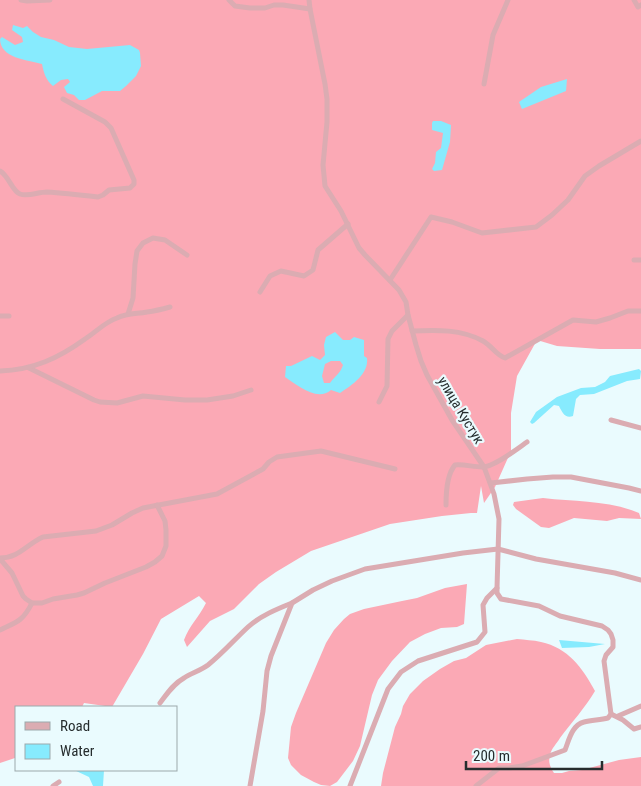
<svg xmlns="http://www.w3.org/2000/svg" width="641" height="786" font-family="'Roboto Condensed',sans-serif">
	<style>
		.forest { fill: #fba9b5 }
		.water { fill: #87ebfe; fill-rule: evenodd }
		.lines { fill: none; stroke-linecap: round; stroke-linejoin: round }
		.minor { stroke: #dbacb2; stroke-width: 5 }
		.labels { text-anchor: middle; stroke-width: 4.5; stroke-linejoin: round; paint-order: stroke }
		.street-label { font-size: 14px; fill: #262d2e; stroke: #eafbfe }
	</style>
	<rect width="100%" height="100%" fill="#eafbfe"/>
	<g class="forest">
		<path d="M0,0H641V349H600L557,346L537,340L517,376L511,413V451L495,487L484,503L481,486L477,513H471L442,516L390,524L311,551L276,572L259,584L234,609L210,621L187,647L184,640C189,626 199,617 206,603L199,596L161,619L143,654L112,707L84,703L82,707H16V760L15,758L0,763Z"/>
		<path d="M543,498C576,502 608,500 639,513L641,519L619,518L607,521L574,518L549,528L541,527L516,509L513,505L514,502Z"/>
		<polygon points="467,584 464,624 457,627 441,628 425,634 410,642 392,661 378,680 372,695 360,746 353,761 337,782 330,786 321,785 314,782 301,775 291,765 288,758 291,727 296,713 326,643 334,630 344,619 350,614 364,609 402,601 417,598 445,588"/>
		<path d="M517,639C525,640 533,640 541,642C568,648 582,667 595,691C585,708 572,722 560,738C557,743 551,749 550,755C548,762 550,767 554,773H562L569,771L582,770L619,760L641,757V786H381L383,773L395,727L401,714L403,706L410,694L423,681L440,669L454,661L466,658L486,645Z"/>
	</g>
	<g class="water">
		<path d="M13,25L23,28L27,26L33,32L41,37L54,40L69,47L87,49L130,45L139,50L140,53L141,66L136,76L126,86L120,91H102L85,100H79L74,95L67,93L64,87L70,82L68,79L61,80L53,86C46,80 44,74 42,64C27,60 0,58 0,39L2,37L15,45L23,42L22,37L12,30Z"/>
		<polygon points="567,79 566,91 522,109 519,102 541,87"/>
		<polygon points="433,121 441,121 451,125 450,142 442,170 434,171 432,169 435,163 436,152 441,148 443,133 432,130 432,123"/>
		<path d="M335,332L343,340H350L354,337L364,340V356L367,358C369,374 352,385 340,393L331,390C317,402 297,385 285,377L286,366H291L312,356L320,360L325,355L324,345L326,337ZM331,361H340L343,365C340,374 335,376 330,383H324L322,376L325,364Z"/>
		<path d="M639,369L641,371L640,379L627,381L594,394L580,395L576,399L573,416C565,419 562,412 559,406L554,405L534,423L532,424L530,422L536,412L557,397L581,388L595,387L605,382L610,376Z"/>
		<polygon points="559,640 605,644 589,647 562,648"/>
		<polygon points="74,770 104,770 103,786 93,786 89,777"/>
	</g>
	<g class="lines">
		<g class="minor">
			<polyline points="21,0 27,1 50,0"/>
			<polyline points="229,0 235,6 250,8 265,8 274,5 283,5 310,9"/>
			<polyline points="309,0 310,9 325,84 327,99 327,122 323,165 325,186 341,211 359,248 365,255 399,290 406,302 408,315 416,345 421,361 427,375 452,420 484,467 494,494 499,519 497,588 487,598 483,605 485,632 477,642 418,661 401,672 388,689 350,786"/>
			<polyline points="634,0 638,7 641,5"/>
			<polyline points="484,84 493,35 508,0"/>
			<path d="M0,171C9,176 12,191 20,194C28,197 38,192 47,192C64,193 81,195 98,197L103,195L109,190L130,188L134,184V180L111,128L105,122L63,99"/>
			<polyline points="634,260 641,260"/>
			<polyline points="390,280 431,217 452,222 482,233 536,227 552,215 568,200 585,176 599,166 641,141"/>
			<polyline points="260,292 270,276 281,271 304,276 313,270 318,250 348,224"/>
			<polyline points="128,314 133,298 135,264 137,251 143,243 153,238 165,240 187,255"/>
			<polyline points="0,316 9,316"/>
			<path d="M412,331C437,330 461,329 483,341C492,346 496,355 505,358L573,320L596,322L610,318L628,311H641"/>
			<polyline points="29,368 94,400 100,402 117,403 143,396 185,400 207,400 233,396 251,390"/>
			<path d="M0,371C33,370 59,358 85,339C96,332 105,322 117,318C127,313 137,314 147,312C155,311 163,309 170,307"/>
			<polyline points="379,402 387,386 388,339 392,331 408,315"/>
			<polyline points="611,420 641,428"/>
			<polyline points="491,483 527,479 553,477 571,477 629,488 641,491"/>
			<path d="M446,505C446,494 447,474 455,465C464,464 473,467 482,467C494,467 517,449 527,442"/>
			<path d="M0,558C19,558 27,544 43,537L96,531L112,525L132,513L143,508L217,494L263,469L269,462L277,457L321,451L395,469"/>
			<polyline points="0,559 12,573 23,596 26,599 32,603 42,603 53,599 77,595 84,593 105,583 146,567 155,562 162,556 166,546 166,530 165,521 157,505"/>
			<path d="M0,630C17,622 23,621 32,603"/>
			<path d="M160,703C167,694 173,684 184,678C191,673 200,671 208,665C222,654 234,640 248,627C260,616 277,609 292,603"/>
			<polyline points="611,714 623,720 634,729 641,727"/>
			<polyline points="618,716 641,706"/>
			<polyline points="53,786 59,782"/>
			<polyline points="250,786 263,711 267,671 271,656 292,603 313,590 332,581 365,569 463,553 498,549 536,559 615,573 641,580"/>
			<path d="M476,786L499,768H509L522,766L565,750C569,740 572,725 584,722C592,720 600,720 608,718L611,714L604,661L606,655L613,647V640L611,634L608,630L602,626L560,616L539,606L501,599L497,593V588"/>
		</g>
	</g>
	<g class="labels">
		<g class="street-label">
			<text transform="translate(461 410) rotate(59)" y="5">улица Кустук</text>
		</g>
	</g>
	<rect x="15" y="706" width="162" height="65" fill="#eafbfe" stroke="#9ca9ab"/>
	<rect x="25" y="722" width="25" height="8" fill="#dbacb2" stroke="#9ca9ab"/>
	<text x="60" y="731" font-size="15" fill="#262d2e">Road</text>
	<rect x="25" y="744" width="25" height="15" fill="#87ebfe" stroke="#9ca9ab"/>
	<text x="60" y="756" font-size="15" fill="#262d2e">Water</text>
	<path d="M466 761v8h136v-8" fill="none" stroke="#262d2e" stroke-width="2.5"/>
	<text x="473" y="761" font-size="15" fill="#262d2e" stroke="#eafbfe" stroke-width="4" paint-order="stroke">200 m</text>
</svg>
